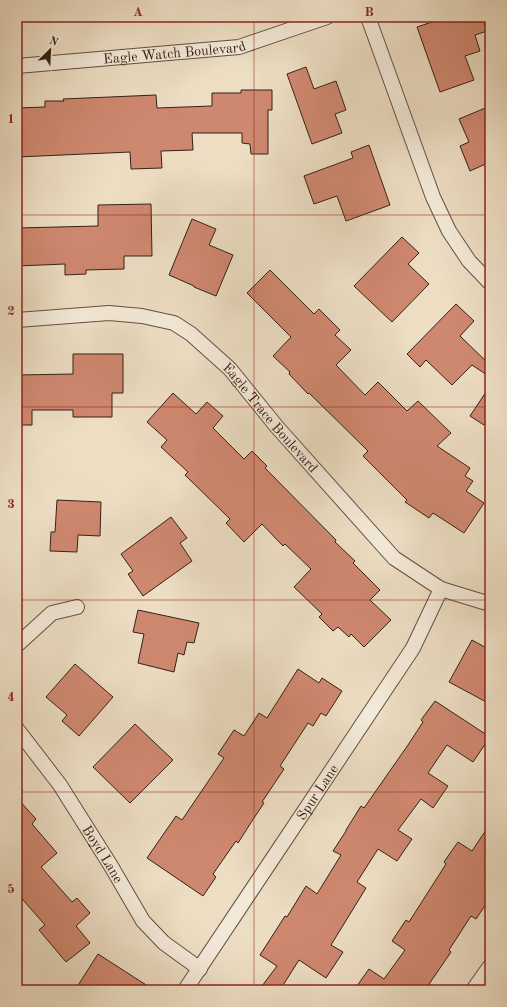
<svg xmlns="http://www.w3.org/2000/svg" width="507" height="1007" font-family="'Old Standard TT',serif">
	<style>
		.building { fill: #cf8870; stroke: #342115 }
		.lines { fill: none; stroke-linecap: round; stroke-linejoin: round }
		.street-casing { stroke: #625040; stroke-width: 16 }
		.street { stroke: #f3e9d8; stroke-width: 14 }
		.grid { fill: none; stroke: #8f2418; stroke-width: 1; stroke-opacity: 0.55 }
		.labels { text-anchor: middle; stroke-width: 3; stroke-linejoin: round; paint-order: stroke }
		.street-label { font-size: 14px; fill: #342115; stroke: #f3e9d8 }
		.neatline { fill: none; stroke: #8f2418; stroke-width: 1.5 }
		.grid-label { font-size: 13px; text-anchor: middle; font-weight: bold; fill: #8f2418 }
	</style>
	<rect width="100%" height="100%" fill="#edddc3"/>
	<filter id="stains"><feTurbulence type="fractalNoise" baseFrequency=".005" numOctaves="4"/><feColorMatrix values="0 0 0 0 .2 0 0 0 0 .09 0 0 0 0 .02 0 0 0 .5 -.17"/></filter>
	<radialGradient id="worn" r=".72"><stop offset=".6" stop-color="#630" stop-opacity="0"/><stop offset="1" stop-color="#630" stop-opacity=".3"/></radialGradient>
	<g class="building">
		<polygon points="447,17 482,17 487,31 475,35 480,51 465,56 474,80 440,92 417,27"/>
		<polygon points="306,67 314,89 336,81 346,110 335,114 342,133 312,144 287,74"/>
		<polygon points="241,90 272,90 272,110 268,110 268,154 251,154 250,144 242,143 242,133 192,133 193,150 161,151 162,168 131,169 130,152 17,157 17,108 45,107 45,101 64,101 63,99 156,95 157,108 212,106 212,93 241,93"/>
		<polygon points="490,106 490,162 470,171 460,146 469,142 459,119"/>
		<polygon points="369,145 390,205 346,221 337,196 314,204 304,176 353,158 351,152"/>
		<polygon points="151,204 152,256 124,256 124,269 86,270 86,274 65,275 65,264 17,266 17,228 98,226 98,205"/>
		<polygon points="192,219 216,229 209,245 233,255 216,296 194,287 194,286 169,275"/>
		<polygon points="402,237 419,253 408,264 429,284 392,322 354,286"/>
		<polygon points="270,270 314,314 319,309 340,330 335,335 351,350 336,365 365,395 378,382 407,411 418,401 451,433 437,446 470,468 465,476 473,481 466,491 484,503 464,533 433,513 429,518 405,502 407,500 363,456 368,451 309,393 308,394 289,374 290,372 273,356 291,337 247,293"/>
		<polygon points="456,304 474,321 460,336 490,365 490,377 472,365 452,385 426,360 420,367 407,354"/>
		<polygon points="73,354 123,354 123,393 112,393 112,417 73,417 73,410 32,410 32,425 17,425 17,375 73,374"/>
		<polygon points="490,386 490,416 484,425 470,416"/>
		<polygon points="173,393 196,414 207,402 223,416 213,428 244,459 252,451 267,466 265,468 336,540 335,542 355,561 353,563 380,590 370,600 391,620 364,647 351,634 349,637 338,627 333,631 319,617 322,614 294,587 311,569 285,544 283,546 262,524 244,542 226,523 230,519 185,475 188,472 161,447 167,440 147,422"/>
		<polygon points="57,500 101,502 100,536 78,535 77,552 50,551 51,532 55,532"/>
		<polygon points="171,517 187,538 180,543 192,561 143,596 128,574 133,571 121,554"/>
		<polygon points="138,610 199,623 194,643 187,642 184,655 178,653 174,672 138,663 144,634 133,632"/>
		<polygon points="472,640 490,650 490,704 449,682"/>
		<polygon points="75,664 113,697 79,736 62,721 67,715 46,697"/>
		<polygon points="298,669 319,683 322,678 342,691 326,716 321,713 313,726 308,723 280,766 284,769 262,802 264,803 252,821 238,843 236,841 213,874 216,877 203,896 147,858 176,816 182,820 224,758 218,754 234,730 244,736 259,713 267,718"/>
		<polygon points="435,701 490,737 473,762 447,745 428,773 448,786 433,808 421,799 398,830 412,839 397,861 378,849 357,882 366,888 331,945 343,952 326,978 299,960 280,990 259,990 277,966 260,955 285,916 287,917 306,886 317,894 341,855 333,851 346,831 346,830 361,806 364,808 408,745 423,722 421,720"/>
		<polygon points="135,724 173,760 130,803 93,767"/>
		<polygon points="17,798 36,819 32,824 57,853 41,867 72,902 77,898 90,913 76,926 90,943 66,962 39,930 45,925 17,893"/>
		<polygon points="490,824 490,898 476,919 471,916 449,950 451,952 425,990 354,990 369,969 384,979 405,950 392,941 406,920 409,922 446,864 444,862 458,842 472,851"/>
		<polygon points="98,954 154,990 75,990"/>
	</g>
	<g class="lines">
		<g class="street-casing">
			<g id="street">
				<polyline points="368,17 433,197 449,231 469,261 490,283"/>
				<path id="s1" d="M17,66L239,47L327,17"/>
				<path id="s2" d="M17,320L109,313L142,316L174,323L191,334L230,369L277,427L394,558L441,589L490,604"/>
				<polyline points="17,645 52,613 77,607"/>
				<path id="s3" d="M17,729L60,785L111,866L143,921L164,943L200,969"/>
				<path id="s4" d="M185,990L413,648L441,589"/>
				<polyline points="473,990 490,966"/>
			</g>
		</g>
		<use href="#street" class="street"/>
	</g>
	<path class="grid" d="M254,17V990M17,215H490M17,407H490M17,600H490M17,792H490"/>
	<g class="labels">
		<g class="street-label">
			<text dy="5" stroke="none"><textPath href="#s1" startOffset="158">Eagle Watch Boulevard</textPath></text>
			<text dy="5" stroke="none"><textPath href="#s2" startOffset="294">Eagle Trace Boulevard</textPath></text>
			<text dy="5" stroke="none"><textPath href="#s4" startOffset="238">Spur Lane</textPath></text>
			<text dy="5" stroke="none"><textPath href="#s3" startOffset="152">Boyd Lane</textPath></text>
		</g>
	</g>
	<rect width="507" height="1007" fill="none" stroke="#edddc3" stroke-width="44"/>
	<g transform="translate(50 50) rotate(24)" stroke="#f3e9d8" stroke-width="3" paint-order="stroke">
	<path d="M0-3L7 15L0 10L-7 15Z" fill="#342115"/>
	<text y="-6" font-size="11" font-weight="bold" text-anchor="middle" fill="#342115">N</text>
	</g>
	<rect x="22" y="22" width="463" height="963" class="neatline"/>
	<g class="grid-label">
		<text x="138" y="16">A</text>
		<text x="369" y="16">B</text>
		<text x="11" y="123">1</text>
		<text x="11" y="315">2</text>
		<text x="11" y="508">3</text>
		<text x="11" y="701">4</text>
		<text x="11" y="893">5</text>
	</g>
	<rect width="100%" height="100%" filter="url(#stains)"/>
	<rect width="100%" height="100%" fill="url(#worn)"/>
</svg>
